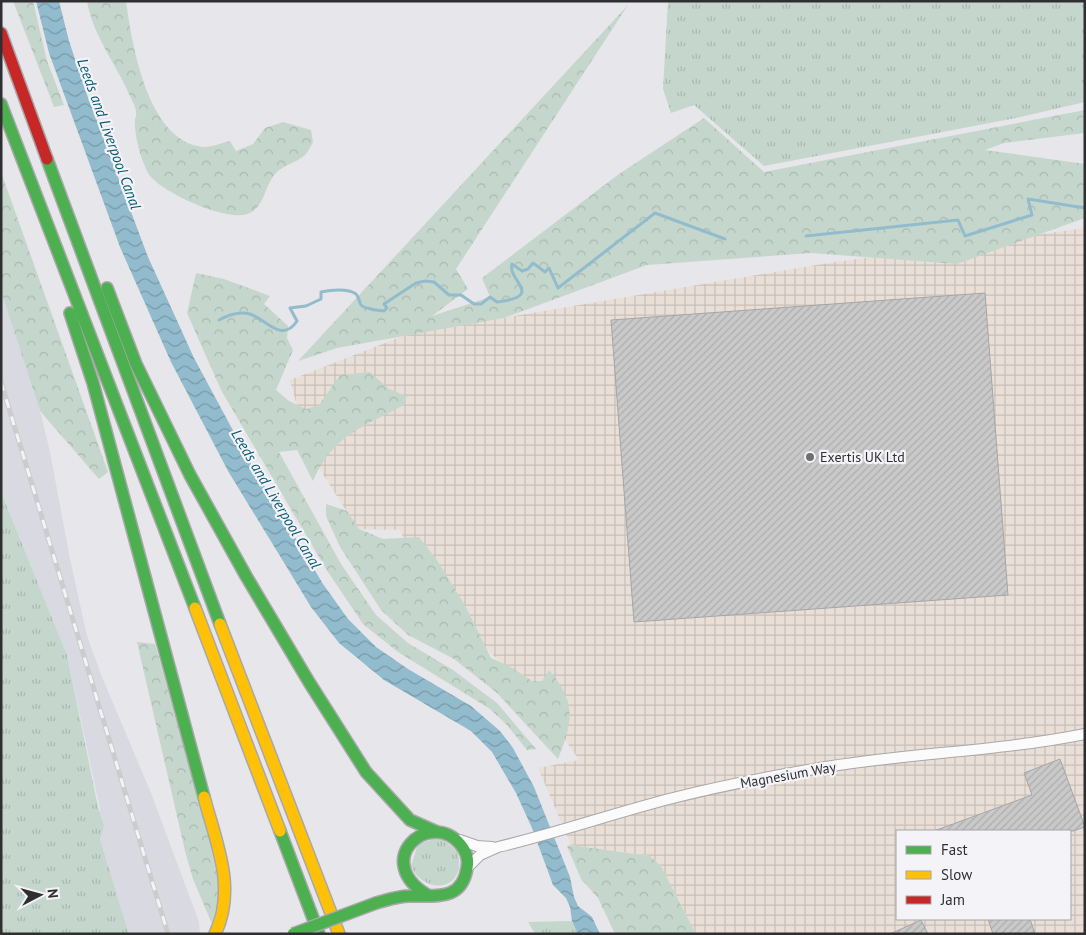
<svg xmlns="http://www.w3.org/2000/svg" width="1086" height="935" font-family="'PT Sans',sans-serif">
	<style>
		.built { fill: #d9d9e2 }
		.industrial { fill: url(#industrial-grid); fill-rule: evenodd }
		.grass { fill: url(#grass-tufts) }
		.forest { fill: url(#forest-crowns) }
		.water { fill: url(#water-waves) }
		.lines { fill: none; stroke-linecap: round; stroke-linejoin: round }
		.stream { stroke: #92bccd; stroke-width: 3 }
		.building { fill: url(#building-hatch); stroke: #a6a5a6 }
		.street-casing { stroke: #a8a8aa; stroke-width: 12 }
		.fast-casing { stroke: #a8a8aa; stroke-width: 14 }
		.slow-casing { stroke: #a8a8aa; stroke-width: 14 }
		.jam-casing { stroke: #a8a8aa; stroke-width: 14 }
		.street { stroke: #fbfbfc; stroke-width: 10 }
		.fast { stroke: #4caf50; stroke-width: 11 }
		.slow { stroke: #ffc107; stroke-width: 11 }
		.jam { stroke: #c62828; stroke-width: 11 }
		.rail-casing { stroke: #cccccd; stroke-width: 5 }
		.rail { stroke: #f3f3f8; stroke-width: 3; stroke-dasharray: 9; stroke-linecap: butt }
		.fast-bridge-casing { stroke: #a8a8aa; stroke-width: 14; stroke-linecap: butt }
		.fast-bridge { stroke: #4caf50; stroke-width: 11 }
		.poi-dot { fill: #6f6f72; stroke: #f3f3f8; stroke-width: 2 }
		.labels { text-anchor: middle; stroke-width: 4.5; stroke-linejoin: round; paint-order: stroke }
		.poi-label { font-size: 14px; fill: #2f2f31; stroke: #f3f3f8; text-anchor: start }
		.street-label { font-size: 14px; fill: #2f2f31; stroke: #f3f3f8 }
		.water-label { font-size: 15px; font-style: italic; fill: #055a72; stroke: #f3f3f8 }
	</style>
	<defs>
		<pattern id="industrial-grid" width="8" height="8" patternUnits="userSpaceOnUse" patternTransform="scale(1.25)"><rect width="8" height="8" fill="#e9dfd7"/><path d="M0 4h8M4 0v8" fill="none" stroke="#c8c0b9"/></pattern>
		<pattern id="grass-tufts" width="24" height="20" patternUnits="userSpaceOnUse" patternTransform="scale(1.25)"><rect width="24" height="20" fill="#c5d7cc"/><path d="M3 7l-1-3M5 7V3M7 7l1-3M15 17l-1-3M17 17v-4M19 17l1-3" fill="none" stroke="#aab9b0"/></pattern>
		<pattern id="forest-crowns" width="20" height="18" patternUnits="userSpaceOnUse" patternTransform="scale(1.25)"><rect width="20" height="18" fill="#c5d7cc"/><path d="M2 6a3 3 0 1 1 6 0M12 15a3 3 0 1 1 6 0" fill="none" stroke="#aab9b0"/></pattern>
		<pattern id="water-waves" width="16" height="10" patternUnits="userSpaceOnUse" patternTransform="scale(1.25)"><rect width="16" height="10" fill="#92bccd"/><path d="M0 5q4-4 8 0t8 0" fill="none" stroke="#7899a7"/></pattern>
		<pattern id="building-hatch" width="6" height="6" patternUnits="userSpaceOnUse" patternTransform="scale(1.25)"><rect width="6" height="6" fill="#cac9ca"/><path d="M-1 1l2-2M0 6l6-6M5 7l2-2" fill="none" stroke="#aeadae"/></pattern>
	</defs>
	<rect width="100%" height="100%" fill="#e7e6ea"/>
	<polygon class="built" points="1,290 40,411 50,452 70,559 87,636 102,677 151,793 199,922 200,934 129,934 100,839 100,809 67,655 1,492"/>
	<path class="industrial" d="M1085,228V934H696L661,866L650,856L571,845L538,768L579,760L530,688L429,598L400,530L358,529L310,454L290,380L408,334L828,263ZM897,831H1070V919H897Z"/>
	<g class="grass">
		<polygon points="668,1 1085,1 1085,102 1016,118 764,166 694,105 671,113 663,89"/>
		<polygon points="1,492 67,655 98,807 104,826 100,839 129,934 1,934"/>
		<path d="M440,837L458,852C458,857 460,863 459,868C454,894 420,889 411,866L418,844Z"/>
		<polygon points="572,921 578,934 535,934 528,922"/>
	</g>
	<g class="forest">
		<polygon points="13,1 33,1 47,61 64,105 54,107"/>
		<path d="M87,1H126C132,45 148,143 204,147C212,147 222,143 230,141L236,151L253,144L265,128L283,122L311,130L313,142C311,146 308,152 305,155C297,162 284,165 276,173C264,186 266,204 250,213C230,224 159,192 148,173C141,159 136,142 135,126C134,121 137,116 136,111C135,105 131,99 129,94C115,62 93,36 87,1Z"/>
		<polygon points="628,5 456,269 468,289 432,316 490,297 482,278 619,174 704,118 764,172 1085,110 1085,133 1004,143 985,150 1085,164 1085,218 957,264 811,253 647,265 504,318 337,348 298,361"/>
		<polygon points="1,172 108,472 99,479 40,411 1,291"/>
		<path d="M196,273L224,279L270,296L264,304L288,326L287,338L293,350L276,390L289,401L306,409L319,405L340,375L370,372L389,389L407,396L404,405C363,427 333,435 313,481L297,450L279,452L341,564L376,615L408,643L453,670L497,703L536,749L527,750L507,725L490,709L398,652L363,624L326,569L221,390L187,313Z"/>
		<path d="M326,504L347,511L359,529L383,539L419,537L437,560L466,607L491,658L511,667L532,681H542L549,670C577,702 573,722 558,759L497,693L454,659L408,635L381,610L340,547L326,516Z"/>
		<polygon points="137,642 155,644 209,837 220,892 212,924 193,879 185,851"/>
		<polygon points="571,845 650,856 661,866 696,934 615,934 598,898 581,879 567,846"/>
	</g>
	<polygon class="water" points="36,1 59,1 69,41 86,92 148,257 194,358 250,462 323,584 348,619 376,647 408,669 471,706 500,731 513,748 534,787 570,877 574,897 578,906 592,917 600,934 578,934 572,921 570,907 566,898 553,885 532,828 516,793 492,752 471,731 384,680 339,643 311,607 228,471 171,362 120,247 49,53"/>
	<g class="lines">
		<g class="stream">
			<polyline points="806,236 958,220 965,236 1032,215 1028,199 1085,208"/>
			<path d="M219,320C228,315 239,311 250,314C266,319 282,344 297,321L290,308L306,306L321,299V292C330,290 348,288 356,294C359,297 359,302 361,305C366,310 378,310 384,311L387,308L384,304L416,283L425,281L434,282L449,295H461L474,304H481L490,297L497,302C546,296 507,281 512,264L522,271L528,269L533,263L545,272L549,268L558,288L655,213L725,239"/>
		</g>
	</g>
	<g class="building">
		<polygon points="985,293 1008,595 634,622 611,320"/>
		<polygon points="1060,759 1085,827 1073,831 934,831 1032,795 1024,773"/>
		<polygon points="988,919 1030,919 1035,934 993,934"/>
		<polygon points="921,920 928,934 890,934"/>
	</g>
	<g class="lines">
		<g class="street-casing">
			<g id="street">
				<polyline points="460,840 477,846 492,847"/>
				<path d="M468,867L480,855L498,847C557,833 614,813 673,798C720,786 767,777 814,769C904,753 995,752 1085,734"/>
			</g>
		</g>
		<g class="fast-casing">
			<g id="fast">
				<polyline points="1,104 195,608"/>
				<polyline points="47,159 220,624"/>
				<polyline points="107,288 136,364 190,475 246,576 309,682 366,772 410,820 437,832"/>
				<polyline points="70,313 93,383 204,797"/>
				<polyline points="280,831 319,934"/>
				<path d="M376,903C387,900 398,896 410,896C434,895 462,902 467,868C469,859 466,851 460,844C428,808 370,862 429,896"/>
			</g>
		</g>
		<g class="slow-casing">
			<g id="slow">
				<polyline points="195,608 280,831"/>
				<polyline points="220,624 339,934"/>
				<path d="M204,797C216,843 237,888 215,934"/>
			</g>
		</g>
		<g class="jam-casing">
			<polyline id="jam" points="1,33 47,159"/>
		</g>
		<use href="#street" class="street"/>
		<use href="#fast" class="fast"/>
		<use href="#slow" class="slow"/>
		<use href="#jam" class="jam"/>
		<g class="rail-casing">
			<polyline id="rail" points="1,382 168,934"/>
		</g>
		<use href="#rail" class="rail"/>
		<g class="fast-bridge-casing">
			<polyline id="fast-bridge" points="293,934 376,903"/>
		</g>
		<use href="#fast-bridge" class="fast-bridge"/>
	</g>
	<circle class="poi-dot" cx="810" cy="457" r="5"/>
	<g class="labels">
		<g class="poi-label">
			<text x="820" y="462">Exertis UK Ltd</text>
		</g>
		<g class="street-label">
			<text transform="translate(788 775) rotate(-10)" y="5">Magnesium Way</text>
		</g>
		<g class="water-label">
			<text transform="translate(109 134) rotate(70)" y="5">Leeds and Liverpool Canal</text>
			<text transform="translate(276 499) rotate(59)" y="5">Leeds and Liverpool Canal</text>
		</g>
	</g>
	<rect width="1086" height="935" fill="none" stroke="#2f2f31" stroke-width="5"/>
	<rect x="896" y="830" width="175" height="90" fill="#f3f3f8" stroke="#a5a5a8"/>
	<rect x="906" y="846" width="25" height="8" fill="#4caf50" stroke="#a5a5a8"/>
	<text x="941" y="855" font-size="15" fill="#2f2f31">Fast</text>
	<rect x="906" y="871" width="25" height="8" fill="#ffc107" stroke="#a5a5a8"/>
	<text x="941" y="880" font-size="15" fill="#2f2f31">Slow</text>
	<rect x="906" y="896" width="25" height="8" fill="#c62828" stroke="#a5a5a8"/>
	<text x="941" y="905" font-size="15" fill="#2f2f31">Jam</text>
	<g transform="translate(40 895) rotate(84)" stroke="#f3f3f8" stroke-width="4" paint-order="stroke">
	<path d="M0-4L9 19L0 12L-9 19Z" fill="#2f2f31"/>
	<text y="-8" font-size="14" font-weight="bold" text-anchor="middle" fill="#2f2f31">N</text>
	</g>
</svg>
